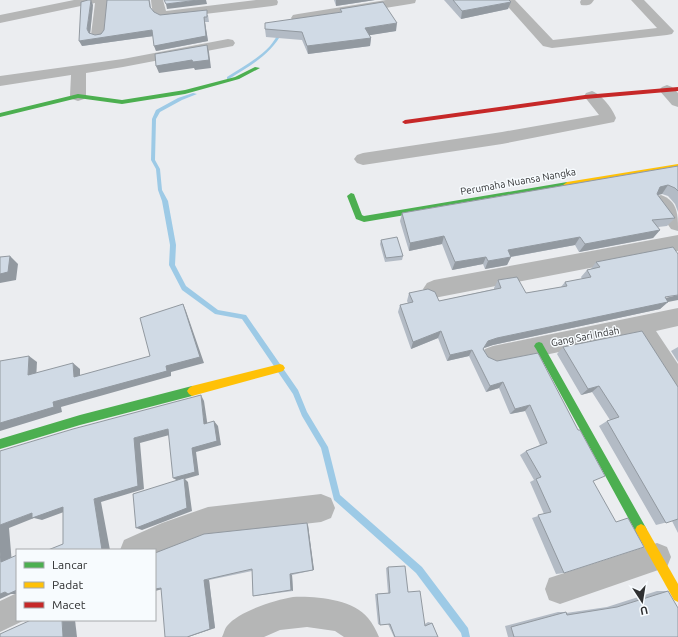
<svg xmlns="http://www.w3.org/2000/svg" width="678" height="637" font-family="Ubuntu,sans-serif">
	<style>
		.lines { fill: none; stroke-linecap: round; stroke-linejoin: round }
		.stream { fill: #9dcae6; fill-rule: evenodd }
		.street { fill: #b5b6b6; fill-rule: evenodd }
		.fast { fill: #4caf50; fill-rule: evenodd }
		.slow { fill: #ffc107; fill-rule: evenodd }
		.jam { fill: #c62828; fill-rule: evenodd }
		.wall { fill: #b3bbc5 }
		.shaded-wall { fill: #9299a0 }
		.building { fill: #d0dae5; stroke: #9299a0 }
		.labels { text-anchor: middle; stroke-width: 3; stroke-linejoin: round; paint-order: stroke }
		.street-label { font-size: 10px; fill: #2f3031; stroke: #f7fbfe }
	</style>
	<rect width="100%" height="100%" fill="#ebedf0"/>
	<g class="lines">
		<g class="stream">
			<path d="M280,30L283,31C271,55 251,65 229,79H227V77C241,68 258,59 270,46C274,41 277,36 280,30Z"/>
			<polygon points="193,93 197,94 182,100 160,112 156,119 155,160 160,169 162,190 168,201 176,245 175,265 186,286 218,310 246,315 298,390 307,412 328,447 340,495 422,567 468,628 470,637 462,637 461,633 416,573 334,500 321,448 302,416 293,394 242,319 215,314 182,290 169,265 170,245 162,201 158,190 156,169 151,160 152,119 156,110 178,98"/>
		</g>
		<g class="street">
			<polygon points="74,0 108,0 105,35 103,38 98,39 93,38 91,35 95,3 0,23 0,15"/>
			<path d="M151,0H163L166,11L256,0H277L278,2L277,5L272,6L162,19C152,16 152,9 151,0Z"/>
			<polygon points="386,0 416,0 415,3 410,4 298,22 293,21 291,18 293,15 298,14"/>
			<polygon points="502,0 515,0 553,40 657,28 631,0 644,0 674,31 672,34 667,35 552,48 543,46"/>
			<path d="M581,0H594C591,5 588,6 581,5L580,2Z"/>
			<polygon points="228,39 233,40 235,43 233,46 123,67 86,73 86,96 84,99 78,101 72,99 70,96 71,75 0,86 0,76 123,59"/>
			<polygon points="667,85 672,87 678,93 678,107 672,105 659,90 662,87"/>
			<path d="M592,91C601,94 613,109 616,118L614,122L502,144L363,165L357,163L354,159L357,155L363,153L502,132L599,115L584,96L586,93Z"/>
			<path d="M661,195C678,201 678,215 678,231L671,229L652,202L654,197Z"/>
			<polygon points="678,235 678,251 434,298 427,295 423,289 427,283 434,280"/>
			<polygon points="678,308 678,326 656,331 678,364 678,396 670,393 635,336 493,366 485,363 481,356 485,349 493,346"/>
			<polygon points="321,494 331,498 335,508 331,518 321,522 208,535 155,555 155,550 120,550 124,540 162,523 208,507"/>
			<polygon points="657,543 667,547 671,557 667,567 560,604 549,600 545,589 549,578"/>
			<polygon points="17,593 17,620 25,620 0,632 0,601"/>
			<path d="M293,597C315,596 353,599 368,618C373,624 376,630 379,637H344L335,631L307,627L280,630L264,637H222C224,633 225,628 227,626C239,611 275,600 293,597Z"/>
		</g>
		<g class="fast">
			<polygon points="255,67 260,68 239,79 185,94 122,104 78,98 0,117 0,113 78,94 122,100 185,90 235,77"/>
			<polygon points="567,182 571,185 570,187 364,222 356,219 347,196 351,193 354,194 362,215 364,216"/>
			<polygon points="539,342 542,343 645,526 647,530 645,534 641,536 637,534 536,349 534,346 536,343"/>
			<polygon points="192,386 195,388 197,391 195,394 192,396 80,425 0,449 0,439 80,415"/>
		</g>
		<g class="slow">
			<polygon points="678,164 678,168 567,188 563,185 567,182"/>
			<polygon points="280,364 283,365 285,368 283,371 280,372 192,396 189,394 187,391 189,388 192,386"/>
			<polygon points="641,524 645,526 678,584 678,602 674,600 637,534 635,530 637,526"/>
		</g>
		<polygon class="jam" points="678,87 678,91 585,99 405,124 402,122 405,120 585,95"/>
	</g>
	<g class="wall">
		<polygon points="150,0 151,8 154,12 160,15 208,15 209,22 205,22 208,41 156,51 153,36 82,46 93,5 90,33 95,35 101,34"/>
		<polygon points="334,0 375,0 336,6"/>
		<polygon points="444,0 509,0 508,9 461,19"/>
		<polygon points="340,9 396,31 369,35 371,38 370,46 308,54 302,40 266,37 265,29 340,12"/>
		<polygon points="678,166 678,212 675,204 668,196 662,194 658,195 675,218 667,226 658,227 660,230 653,238 579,252 575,245 511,257 507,265 485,269 483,264 452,270 442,244 409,251 400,221 402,213"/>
		<polygon points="381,240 403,256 402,260 385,262 380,244"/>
		<polygon points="596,262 668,302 660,309 493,345 484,348 484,349 488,357 497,361 593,481 564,573 556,574 532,518 544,514 530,482 534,480 520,455 526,451 540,445 525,411 510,414 499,388 486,392 469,356 447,361 438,338 411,349 398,312 400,305 408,303 407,301 409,293 439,301 494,289 494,288 498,280 526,293 561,287 565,282 582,279 581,277 587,270 591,269"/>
		<polygon points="563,347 678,387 678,533 672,521 656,525 599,426 607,421 610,420 592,392 581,395 557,354"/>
		<polygon points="678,347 678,362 671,351"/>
		<polygon points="308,525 314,570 292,575 293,591 253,596 252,571 209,580 215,628 188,637 161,589"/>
		<polygon points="388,567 408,592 425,624 428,622 432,623 438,637 394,637 388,624 380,625 378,624 375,594 388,593 386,568"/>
		<polygon points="657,591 668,591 678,637 508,637 505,626 558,612 566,612 566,613 607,607"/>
	</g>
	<g class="shaded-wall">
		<polygon points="91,0 93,5 90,35 87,29"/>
		<polygon points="198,0 206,0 207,4 167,9 166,4"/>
		<polygon points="336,0 375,0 336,6"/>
		<polygon points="511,2 508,9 461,19 462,11"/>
		<polygon points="204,17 208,41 156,51 154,46"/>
		<polygon points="397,23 396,31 365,36 365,28"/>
		<polygon points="152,30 154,36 82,46 79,41"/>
		<polygon points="371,38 370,46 308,54 307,46"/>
		<polygon points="207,45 209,52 211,68 195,70 194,68 159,73 156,66"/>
		<polygon points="668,185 662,194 654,196 660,187"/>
		<polygon points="660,230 653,238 579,252 585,244"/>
		<polygon points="444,236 442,244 409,251 410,243"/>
		<polygon points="580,237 575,245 504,258 508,250"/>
		<polygon points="10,256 18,264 16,280 0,283 0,274"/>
		<polygon points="486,257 483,264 452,270 455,262"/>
		<polygon points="511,257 507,265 485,269 488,261"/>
		<polygon points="678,295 678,300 668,302 660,309 493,345 484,348 488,341 497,338"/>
		<polygon points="183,304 186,311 204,363 171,372 171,376 61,407 62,412 0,431 0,423 53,402 166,366"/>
		<polygon points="441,331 438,338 411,349 413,342"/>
		<polygon points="472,350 469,356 447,361 450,355"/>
		<polygon points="29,356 37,362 36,380 28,375"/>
		<polygon points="73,363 80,369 80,382 74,377"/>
		<polygon points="503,382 499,388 486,392 490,386"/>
		<polygon points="599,386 592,392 581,395 588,389"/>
		<polygon points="201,395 204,401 208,428 204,424"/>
		<polygon points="530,405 525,411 510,414 515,409"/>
		<polygon points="214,421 218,426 221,445 196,452 199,475 185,479 188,482 192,511 142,530 136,528 178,481 173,478 192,448"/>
		<polygon points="168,429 173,434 140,443 144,489 101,502 110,550 101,550 94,499 134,438"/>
		<polygon points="63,507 72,509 42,520 34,518 9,528 12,564 1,562 0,552 0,525 32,513"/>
		<polygon points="307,523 308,525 314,570 313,570"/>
		<polygon points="290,574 292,575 293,591 291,590"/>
		<polygon points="204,580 209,580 215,628 188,637"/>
		<polygon points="161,588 167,588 155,591 155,589"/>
		<polygon points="17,590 17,594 11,594 0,599 0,594 5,592"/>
		<polygon points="62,620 75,620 77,637 63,637"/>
	</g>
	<g class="building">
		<polygon points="88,0 91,0 87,29 89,33 95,35 101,34 104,30 107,0 149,0 150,7 154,12 160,15 207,10 207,17 204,17 206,36 154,46 152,30 79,41 81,2"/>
		<polygon points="164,0 198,0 166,4"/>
		<polygon points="453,0 509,0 511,2 462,11"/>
		<polygon points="383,2 397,23 365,28 371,38 307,46 302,32 265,29 265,23 342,12 340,9"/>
		<polygon points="207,45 209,60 193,62 192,60 156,66 155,54"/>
		<polygon points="678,166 678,191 675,188 668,185 660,187 657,194 675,218 652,220 660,230 585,244 580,237 508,250 511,257 488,261 486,257 455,262 444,236 410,243 402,213"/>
		<polygon points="397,237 403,256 386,258 381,240"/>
		<polygon points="673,247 678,254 678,295 665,297 668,302 497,338 488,341 483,349 488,357 497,361 538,353 578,430 580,430 605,476 593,481 616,522 628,518 644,547 564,573 538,515 551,512 536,479 541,477 526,451 547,443 530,405 515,409 503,382 490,386 472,350 450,355 441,331 413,342 400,305 413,302 409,293 428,289 435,292 439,301 501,288 498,280 517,277 526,293 567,286 565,282 591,277 587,270 600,267 596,262"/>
		<polygon points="10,256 8,272 0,274 0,257"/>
		<polygon points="183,304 200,357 166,366 167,371 53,402 54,407 0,423 0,361 29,356 28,375 73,363 74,377 150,356 140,318"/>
		<polygon points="642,331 678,387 678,519 666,523 607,421 619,417 599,386 588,389 563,347"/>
		<polygon points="201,395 204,424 214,421 217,441 192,448 195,472 173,478 168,429 134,438 138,486 94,499 102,550 48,550 63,544 63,507 32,518 32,513 0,525 0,451 73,429"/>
		<polygon points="184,478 187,508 136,528 133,494"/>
		<polygon points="307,523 313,570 290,574 291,590 253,596 252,569 204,580 210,629 187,637 165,637 161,588 155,589 155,553 204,534"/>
		<polygon points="0,552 1,562 17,555 17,590 8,594 5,592 0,594"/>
		<polygon points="405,566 408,592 420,591 425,626 432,623 438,637 395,637 390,624 380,625 377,594 390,593 388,567"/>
		<polygon points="668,591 678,608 678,637 514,637 511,627 566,612 567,615 617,607"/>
		<polygon points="31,620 62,620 63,637 0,637 0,634"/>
	</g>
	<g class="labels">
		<g class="street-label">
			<text transform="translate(518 181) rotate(-10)" y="4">Perumaha Nuansa Nangka</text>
			<text transform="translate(585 336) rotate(-11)" y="4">Gang Sari Indah</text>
		</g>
	</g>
	<rect x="16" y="549" width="140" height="72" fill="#f7fbfe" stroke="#a7aaac"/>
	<rect x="24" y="562" width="20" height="6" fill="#4caf50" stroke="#a7aaac"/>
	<text x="52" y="569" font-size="12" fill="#2f3031">Lancar</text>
	<rect x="24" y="582" width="20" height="6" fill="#ffc107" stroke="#a7aaac"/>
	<text x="52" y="589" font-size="12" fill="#2f3031">Padat</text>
	<rect x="24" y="602" width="20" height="6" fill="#c62828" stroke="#a7aaac"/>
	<text x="52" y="609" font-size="12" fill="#2f3031">Macet</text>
	<g transform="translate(642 601) rotate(168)" stroke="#f7fbfe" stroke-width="3" paint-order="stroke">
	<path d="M0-3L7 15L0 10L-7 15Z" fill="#2f3031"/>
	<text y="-6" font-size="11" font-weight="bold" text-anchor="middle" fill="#2f3031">U</text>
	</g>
</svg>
